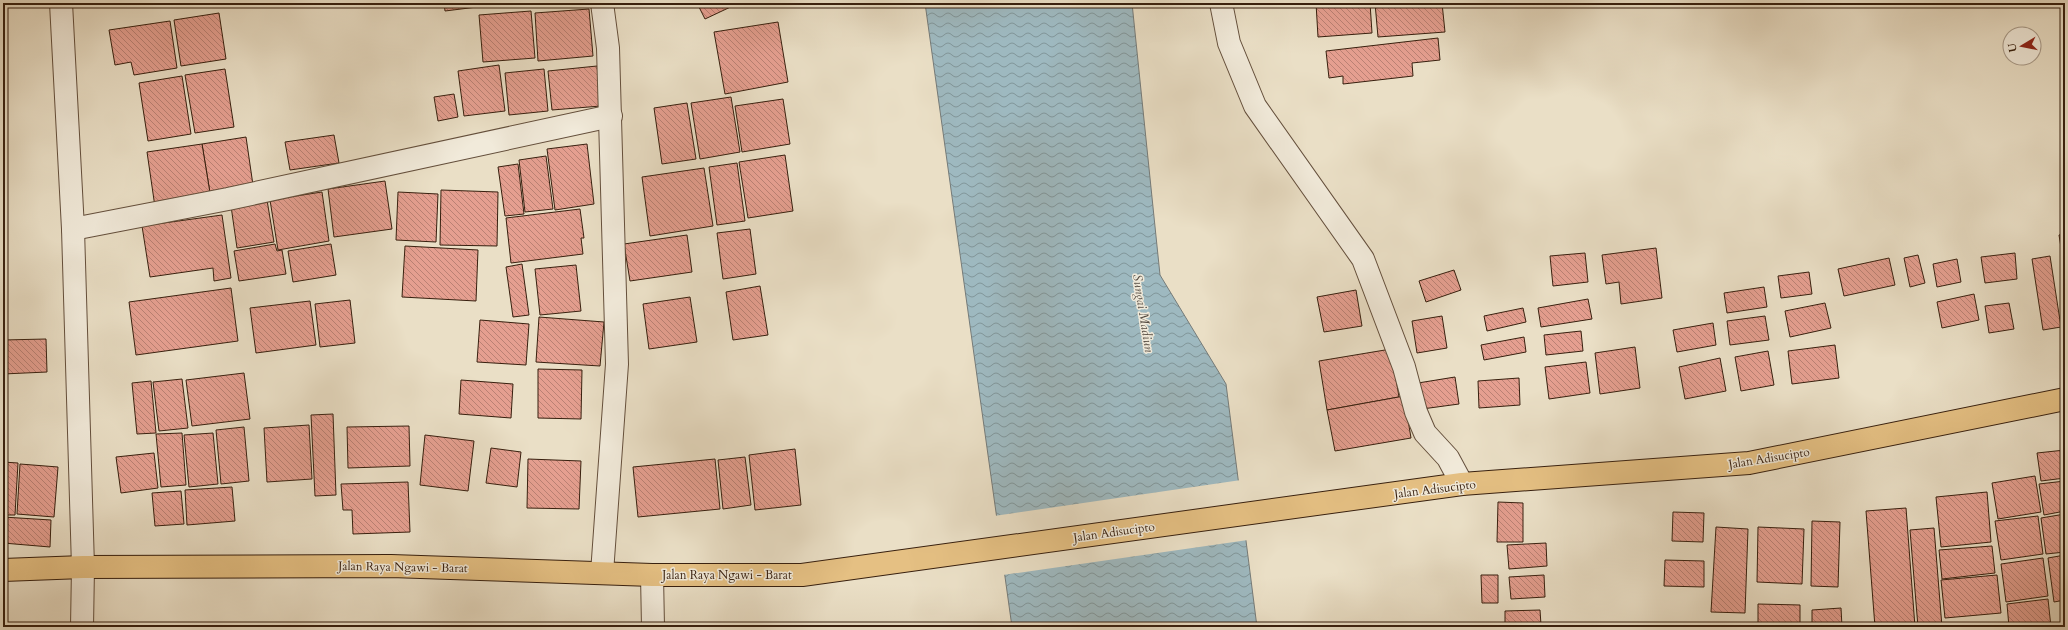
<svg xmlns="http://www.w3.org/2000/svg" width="2068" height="630" font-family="Cardo,serif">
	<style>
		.water { fill: url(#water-waves); stroke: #757b79 }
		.pier { fill: #eadfc6 }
		.building { fill: url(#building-back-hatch); stroke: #371f0e }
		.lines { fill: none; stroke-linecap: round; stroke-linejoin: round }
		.minor-casing { stroke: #644f3c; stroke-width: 24 }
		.major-casing { stroke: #371f0e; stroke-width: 24 }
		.minor { stroke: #f1eada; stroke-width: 22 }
		.major { stroke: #e5c083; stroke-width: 22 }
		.labels { text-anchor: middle; stroke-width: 3; stroke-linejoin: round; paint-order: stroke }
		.street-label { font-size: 12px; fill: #371f0e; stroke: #f1eada }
		.water-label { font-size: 13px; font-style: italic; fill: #564d43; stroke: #f1eada }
	</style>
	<defs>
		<pattern id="water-waves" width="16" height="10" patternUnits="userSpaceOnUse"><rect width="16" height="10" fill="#9eb9c0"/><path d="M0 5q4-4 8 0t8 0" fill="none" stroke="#82969a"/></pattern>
		<pattern id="building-back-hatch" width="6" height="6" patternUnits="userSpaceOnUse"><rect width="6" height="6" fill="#e59f90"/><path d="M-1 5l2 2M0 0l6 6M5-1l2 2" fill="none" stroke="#ba8174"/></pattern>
	</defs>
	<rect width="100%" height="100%" fill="#eadfc6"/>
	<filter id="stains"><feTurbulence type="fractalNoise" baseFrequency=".005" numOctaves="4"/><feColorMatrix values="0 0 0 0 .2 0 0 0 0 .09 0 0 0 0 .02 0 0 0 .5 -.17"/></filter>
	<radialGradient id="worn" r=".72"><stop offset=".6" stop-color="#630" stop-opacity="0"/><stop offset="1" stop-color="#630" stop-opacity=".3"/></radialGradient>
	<polygon class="water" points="925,3 1132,3 1160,275 1226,384 1257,627 1012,627"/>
	<polygon class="pier" points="1241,480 1248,540 1003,575 994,516"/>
	<g class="building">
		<polygon points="444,3 509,3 445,11"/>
		<polygon points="697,3 739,3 705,19"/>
		<polygon points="1316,3 1370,3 1372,33 1318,37"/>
		<polygon points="1375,3 1442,3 1445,32 1378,37"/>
		<polygon points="589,9 593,56 538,61 535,13"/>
		<polygon points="531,11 535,58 483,62 479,15"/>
		<polygon points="219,13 226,59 181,66 174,20"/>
		<polygon points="170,21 177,68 134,75 131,62 115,65 109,30"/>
		<polygon points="778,22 788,82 725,94 714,32"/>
		<polygon points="1438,38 1440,60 1412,63 1413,76 1343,84 1343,76 1329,78 1326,51"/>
		<polygon points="499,65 505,111 464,116 458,71"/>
		<polygon points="597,66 601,106 552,110 548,71"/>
		<polygon points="225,69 234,127 195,133 185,75"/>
		<polygon points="544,69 548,111 509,115 505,73"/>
		<polygon points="182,76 191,134 148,141 139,83"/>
		<polygon points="454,94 458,117 438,121 434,97"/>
		<polygon points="731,97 740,152 700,159 691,103"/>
		<polygon points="783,99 790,144 742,152 735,106"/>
		<polygon points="687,103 696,159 662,164 654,108"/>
		<polygon points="334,135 339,163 290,170 285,142"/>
		<polygon points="246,137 254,192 211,199 202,144"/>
		<polygon points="202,144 211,199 155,207 147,152"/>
		<polygon points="587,144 594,204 555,210 547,149"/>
		<polygon points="785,155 793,211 748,218 739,162"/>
		<polygon points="546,156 553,209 525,212 519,160"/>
		<polygon points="737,163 745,221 717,225 709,167"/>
		<polygon points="518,164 524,214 505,216 498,167"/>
		<polygon points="704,168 713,226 650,236 642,177"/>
		<polygon points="385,181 392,229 334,237 328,189"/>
		<polygon points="441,190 498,192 497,246 440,245"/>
		<polygon points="322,192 329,241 278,250 270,200"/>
		<polygon points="398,192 438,194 436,242 396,240"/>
		<polygon points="267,200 274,242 237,248 231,206"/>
		<polygon points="580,209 584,238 581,238 583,254 511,263 506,218"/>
		<polygon points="3,214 7,214 6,264 3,264"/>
		<polygon points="222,215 231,278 214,281 213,268 150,277 142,226"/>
		<polygon points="750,229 756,274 723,279 717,233"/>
		<polygon points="2065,233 2065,266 2064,266 2059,235"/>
		<polygon points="687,235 692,272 630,281 624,244"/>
		<polygon points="275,244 277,251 282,250 286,274 239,281 234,251"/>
		<polygon points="331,244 336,275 293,282 288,251"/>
		<polygon points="405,246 478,250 476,301 402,297"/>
		<polygon points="1656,248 1662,298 1621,304 1619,282 1606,284 1602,255"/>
		<polygon points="1585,253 1588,282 1553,286 1550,256"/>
		<polygon points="2015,253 2017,279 1985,283 1981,257"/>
		<polygon points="1918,255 1925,283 1910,287 1904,258"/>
		<polygon points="2050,256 2061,327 2043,330 2032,259"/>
		<polygon points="1889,258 1895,285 1844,296 1838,269"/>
		<polygon points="1957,259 1961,282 1937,287 1933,264"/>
		<polygon points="522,264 529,315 513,317 506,267"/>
		<polygon points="576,265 581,311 540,315 535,269"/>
		<polygon points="1454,270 1461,290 1426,302 1419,281"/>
		<polygon points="1809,272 1812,294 1781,298 1778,276"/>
		<polygon points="760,286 768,335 733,340 726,292"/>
		<polygon points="1764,287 1767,307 1727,313 1724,293"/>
		<polygon points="231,288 238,341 136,355 129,302"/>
		<polygon points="1356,290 1362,326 1324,332 1317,297"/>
		<polygon points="1974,294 1979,320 1942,328 1937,302"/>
		<polygon points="690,297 697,342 649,349 643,304"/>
		<polygon points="1588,299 1592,319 1541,327 1538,308"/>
		<polygon points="350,300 355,343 320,347 315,304"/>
		<polygon points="310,301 316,345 256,353 250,308"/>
		<polygon points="1825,303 1831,328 1790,337 1785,311"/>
		<polygon points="2009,303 2014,329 1989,333 1985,306"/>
		<polygon points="1523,308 1526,322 1487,331 1484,316"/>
		<polygon points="1442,316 1447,348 1417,353 1412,321"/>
		<polygon points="1765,316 1769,340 1730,345 1727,321"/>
		<polygon points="539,317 604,322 600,366 536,362"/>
		<polygon points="480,320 529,324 526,365 477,362"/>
		<polygon points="1713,323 1716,345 1677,352 1673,330"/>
		<polygon points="1581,331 1583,351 1546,355 1544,335"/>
		<polygon points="1524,337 1526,352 1484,360 1481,345"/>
		<polygon points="46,339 47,372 3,374 3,340"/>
		<polygon points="1835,345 1839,378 1792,384 1788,351"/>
		<polygon points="1635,347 1640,388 1600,394 1595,353"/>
		<polygon points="1391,349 1399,397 1327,410 1319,361"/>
		<polygon points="1768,351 1774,385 1741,391 1735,357"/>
		<polygon points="1720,358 1726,391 1685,399 1679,367"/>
		<polygon points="1586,362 1590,393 1549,399 1545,367"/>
		<polygon points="538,369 582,370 581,419 538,418"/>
		<polygon points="244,373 250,419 192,426 186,380"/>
		<polygon points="1455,377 1459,404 1422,409 1418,383"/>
		<polygon points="1519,378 1520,405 1479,408 1478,381"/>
		<polygon points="182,379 188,428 159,431 153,382"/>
		<polygon points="461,380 513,384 511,418 459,414"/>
		<polygon points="151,381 156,433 137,434 132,383"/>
		<polygon points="1404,396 1411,438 1335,451 1327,410"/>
		<polygon points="333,414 336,495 315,496 311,415"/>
		<polygon points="309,425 312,479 267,482 264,428"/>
		<polygon points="409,426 410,466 348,468 347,427"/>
		<polygon points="244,427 249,481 221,484 216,430"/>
		<polygon points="182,433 186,485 161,487 156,434"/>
		<polygon points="213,433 218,484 189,487 184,435"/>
		<polygon points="425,435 474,441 468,491 420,485"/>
		<polygon points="491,448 521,452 517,487 486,483"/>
		<polygon points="795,449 801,505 755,510 749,455"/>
		<polygon points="2065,450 2065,478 2041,481 2037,453"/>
		<polygon points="154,453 158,488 121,493 116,457"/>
		<polygon points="745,457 751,505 723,509 718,460"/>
		<polygon points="528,459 581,461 579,509 527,508"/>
		<polygon points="715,459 720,509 638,517 633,467"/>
		<polygon points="3,462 18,463 15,515 3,515"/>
		<polygon points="20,464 58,467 54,517 17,514"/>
		<polygon points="2035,476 2041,512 1998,519 1992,483"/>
		<polygon points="2065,481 2065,511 2044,515 2039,484"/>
		<polygon points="408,482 410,532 353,534 352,510 343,510 341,484"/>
		<polygon points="232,487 235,521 187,525 185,490"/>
		<polygon points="181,491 184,524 155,526 152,493"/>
		<polygon points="1987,492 1991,542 1941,547 1936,497"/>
		<polygon points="1498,502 1523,503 1523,542 1497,542"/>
		<polygon points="1906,508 1915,627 1875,627 1866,511"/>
		<polygon points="1673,512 1704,513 1703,542 1672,541"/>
		<polygon points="2065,514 2065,552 2046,554 2041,518"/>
		<polygon points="2038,516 2043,554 2001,560 1995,521"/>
		<polygon points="3,517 51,520 50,547 3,543"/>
		<polygon points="1812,521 1840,522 1838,587 1811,586"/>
		<polygon points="1716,527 1748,529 1745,613 1711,612"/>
		<polygon points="1758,527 1804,529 1802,584 1757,582"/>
		<polygon points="1934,528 1942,627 1918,627 1910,530"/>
		<polygon points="1546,543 1547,566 1509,569 1507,545"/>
		<polygon points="1992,546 1995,573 1942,579 1939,550"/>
		<polygon points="2065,555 2065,600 2054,602 2048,558"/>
		<polygon points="2043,558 2048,596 2006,602 2001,564"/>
		<polygon points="1665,560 1704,561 1704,587 1664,586"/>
		<polygon points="1481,575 1498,575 1498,603 1482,603"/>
		<polygon points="1544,575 1545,597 1511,599 1509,577"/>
		<polygon points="1997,575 2001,613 1945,618 1941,580"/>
		<polygon points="2048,599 2051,627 2009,627 2007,604"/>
		<polygon points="1758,604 1800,605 1800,627 1758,627"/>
		<polygon points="1841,608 1842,627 1812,627 1812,610"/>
		<polygon points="1540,610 1541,625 1505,627 1505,611"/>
	</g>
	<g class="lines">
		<g class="minor-casing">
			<g id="minor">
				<polyline points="61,3 73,229 83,567 82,627"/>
				<polyline points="1221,3 1229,43 1255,106 1363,259 1404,367 1416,412 1425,433 1448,458 1462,484"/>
				<polyline points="73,229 228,199 611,116"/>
				<polyline points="602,573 617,364 608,48 602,3"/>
				<polyline points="652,575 653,627"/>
			</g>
		</g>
		<g class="major-casing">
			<polyline id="major" points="3,570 83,567 391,566 652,575 802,575 1462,484 1749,463 2065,399"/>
		</g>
		<use href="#minor" class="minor"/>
		<use href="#major" class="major"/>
	</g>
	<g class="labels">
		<g class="street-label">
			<text transform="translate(1769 458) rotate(-9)" y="4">Jalan Adisucipto</text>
			<text transform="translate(1435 489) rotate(-7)" y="4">Jalan Adisucipto</text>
			<text transform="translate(1114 532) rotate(-8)" y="4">Jalan Adisucipto</text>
			<text transform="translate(403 567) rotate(1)" y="4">Jalan Raya Ngawi - Barat</text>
			<text x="727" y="579">Jalan Raya Ngawi - Barat</text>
		</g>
		<g class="water-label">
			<text transform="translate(1144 313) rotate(81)" y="5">Sungai Madiun</text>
		</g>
	</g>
	<rect width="2068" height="630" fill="none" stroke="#eadfc6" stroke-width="16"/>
	<rect x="4" y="4" width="2060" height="622" fill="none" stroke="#371f0e" stroke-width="2"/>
	<rect x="8" y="8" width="2052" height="614" fill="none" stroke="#371f0e"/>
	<g transform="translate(2022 46) rotate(260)"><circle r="19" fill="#f1eada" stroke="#a79988"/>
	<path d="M0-3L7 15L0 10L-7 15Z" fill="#8f2418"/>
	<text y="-6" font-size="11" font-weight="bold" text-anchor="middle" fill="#371f0e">U</text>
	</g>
	<rect width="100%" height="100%" filter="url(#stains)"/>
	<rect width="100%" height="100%" fill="url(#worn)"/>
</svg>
